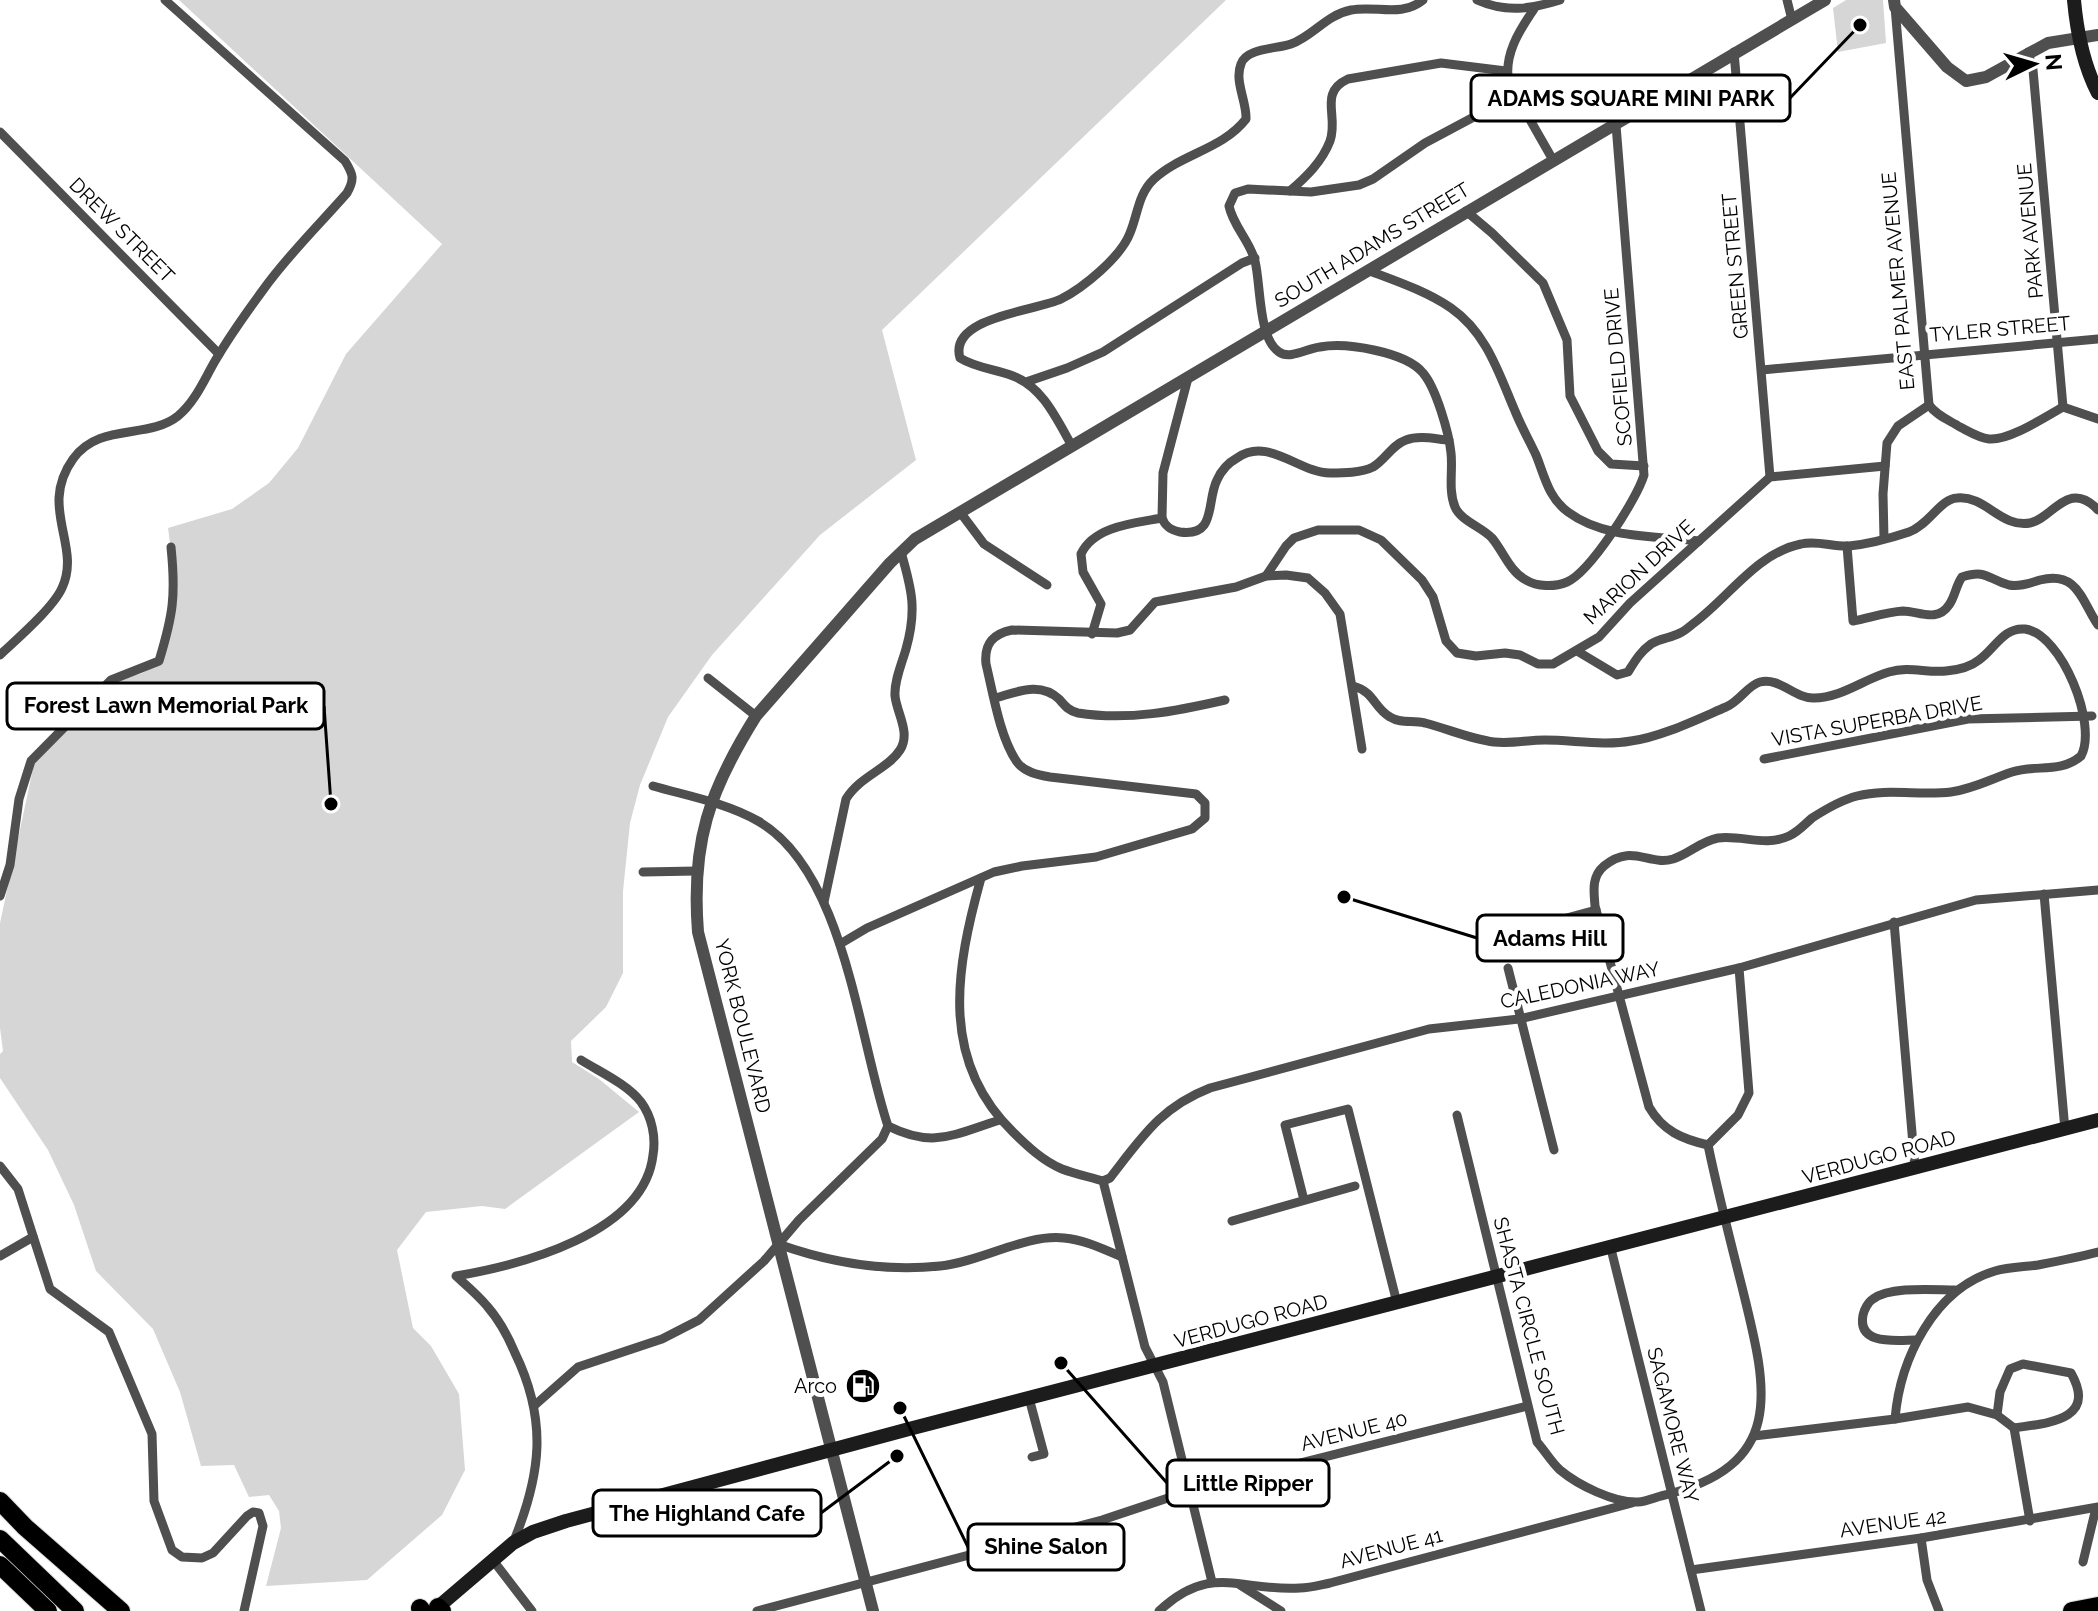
<svg xmlns="http://www.w3.org/2000/svg" width="2098" height="1611" font-family="Raleway,sans-serif">
	<style>
		.green { fill: #d6d6d6 }
		.lines { fill: none; stroke-linecap: round; stroke-linejoin: round }
		.motorway-casing { stroke: #dbdbdb; stroke-width: 20 }
		.minor { stroke: #4f4f4f; stroke-width: 9 }
		.tertiary { stroke: #4f4f4f; stroke-width: 12 }
		.secondary { stroke: #1c1c1c; stroke-width: 14 }
		.motorway { stroke: #000; stroke-width: 18 }
		.labels { text-anchor: middle; stroke-width: 8; stroke-linejoin: round; paint-order: stroke }
		.street-label { font-size: 20px; fill: #000; stroke: #fff }
		.poi-label { font-size: 20px; fill: #000; stroke: #fff; text-anchor: end }
		.leader { fill: none; stroke: #000; stroke-width: 3 }
		.callout-dot { fill: #000; stroke: #fff; stroke-width: 3 }
		.callout { fill: #fff; stroke: #000; stroke-width: 3 }
		.callout-label { font-size: 22px; text-anchor: middle; font-weight: bold; fill: #000 }
	</style>
	<rect width="100%" height="100%" fill="#fff"/>
	<g class="green">
		<polygon points="179,0 1226,0 882,330 916,460 820,535 712,655 668,717 640,785 630,823 623,891 623,973 606,1007 571,1041 572,1062 599,1079 639,1112 505,1209 482,1206 426,1212 397,1250 413,1328 431,1346 459,1394 465,1470 442,1515 367,1580 266,1586 281,1528 279,1511 269,1495 249,1497 234,1465 201,1466 180,1392 153,1329 96,1271 74,1205 48,1150 0,1078 0,1054 3,1051 0,1028 0,923 34,764 113,681 140,674 154,667 166,646 174,572 168,528 232,509 269,483 298,448 346,354 442,244"/>
		<polygon points="1846,0 1883,0 1886,43 1838,52 1833,8"/>
	</g>
	<g class="lines">
		<g class="motorway-casing">
			<g id="motorway">
				<polyline points="0,1501 25,1527 121,1611"/>
				<polyline points="0,1539 75,1611"/>
				<polyline points="0,1565 48,1611"/>
				<polyline points="438,1607 442,1611"/>
				<polyline points="420,1608 422,1611"/>
				<polyline points="2072,1611 2098,1606"/>
			</g>
		</g>
		<g class="minor">
			<path d="M1477,0C1506,13 1531,9 1560,0"/>
			<polyline points="1787,0 1792,20"/>
			<polyline points="1895,7 1929,405"/>
			<path d="M1534,9C1519,31 1503,56 1509,83L1553,160"/>
			<polyline points="1734,52 1770,477"/>
			<polyline points="2028,52 2033,70 2063,407"/>
			<path d="M1515,95L1425,143L1373,179L1359,185L1311,192L1248,189L1235,193L1229,206C1233,226 1250,241 1255,261C1261,285 1258,338 1279,352C1290,360 1308,348 1320,347C1346,342 1406,352 1423,373C1436,388 1449,433 1451,453C1453,470 1448,490 1455,507C1461,521 1482,527 1492,538C1503,551 1510,572 1526,580C1537,587 1555,587 1567,582C1590,572 1637,499 1644,475L1616,125"/>
			<polyline points="0,132 219,354"/>
			<path d="M1290,191C1306,177 1322,162 1330,141C1339,116 1318,93 1348,79L1441,63L1506,71"/>
			<polyline points="1466,211 1492,233 1543,283 1567,340 1570,396 1598,451 1611,464 1644,466"/>
			<path d="M1367,270C1396,281 1426,291 1451,308C1487,333 1499,374 1515,411C1521,426 1529,440 1536,455C1545,477 1548,497 1568,512C1604,539 1657,536 1699,541"/>
			<polyline points="1762,370 2098,339"/>
			<polyline points="1026,382 1067,368 1103,352 1242,263 1255,258"/>
			<path d="M1929,405C1937,416 1949,420 1960,427C1968,431 1979,438 1989,439C2009,441 2045,417 2063,407L2098,419"/>
			<path d="M1072,446C1057,420 1043,387 1013,376C995,369 976,368 960,358C948,317 1036,311 1061,299C1083,288 1121,257 1130,233C1138,214 1138,194 1154,179C1181,154 1223,149 1246,119C1247,102 1234,81 1241,64C1246,48 1277,49 1291,44C1313,36 1326,15 1351,10C1376,5 1401,18 1423,0"/>
			<polyline points="960,512 984,544 1047,585"/>
			<path d="M1162,518C1165,526 1170,530 1180,532C1217,537 1206,502 1217,480C1221,471 1228,463 1237,458C1268,436 1299,473 1330,473C1343,473 1361,473 1373,467C1385,460 1392,445 1406,440C1419,435 1435,439 1449,440"/>
			<polyline points="1884,538 1883,494 1887,443 1898,426 1929,405"/>
			<path d="M1847,546L1853,621C1869,618 1886,612 1903,611C1918,611 1937,623 1949,605C1955,597 1956,585 1962,577C1987,569 1987,579 2009,585C2020,587 2030,583 2040,580C2078,570 2082,602 2098,625"/>
			<polyline points="1266,576 1286,546 1294,538 1318,530 1359,530 1381,540 1422,580 1433,597 1446,641 1457,653 1476,656 1505,653 1520,655 1538,664 1553,664 1599,637 1630,603 1770,477 1885,466"/>
			<path d="M1092,634L1101,604L1083,572L1081,554C1094,526 1135,523 1162,518L1163,473L1188,378"/>
			<path d="M1577,651L1617,675L1628,672C1635,661 1640,652 1651,644C1660,638 1671,638 1680,633C1685,631 1690,626 1694,623C1729,597 1757,553 1801,544C1817,540 1833,547 1849,546C1869,544 1891,538 1909,532C1929,525 1940,499 1957,498C1986,495 2000,528 2030,523C2052,519 2069,478 2098,510"/>
			<path d="M0,655C17,639 53,608 62,588C82,545 38,508 73,459C99,422 148,440 178,416C195,402 204,380 215,361C229,337 246,313 263,290C287,256 319,225 347,193C355,179 353,174 345,161L165,0"/>
			<polyline points="708,678 756,716"/>
			<path d="M1353,686C1375,692 1373,707 1390,717C1401,724 1412,720 1425,723C1448,729 1471,739 1494,742C1512,744 1527,740 1545,740C1573,740 1603,746 1631,741C1661,737 1698,719 1726,707C1739,702 1748,685 1760,682C1780,677 1795,699 1814,698C1841,698 1864,679 1889,672C1909,666 1926,673 1946,671C1958,670 1969,668 1979,660C1995,649 2003,627 2025,629C2062,634 2098,725 2081,756C2060,774 2036,764 2012,772C1991,779 1973,789 1951,792C1920,796 1888,788 1857,796C1841,800 1826,809 1812,818C1805,824 1798,832 1789,836C1765,847 1743,835 1718,838C1701,841 1689,854 1673,859C1648,866 1632,843 1604,866C1591,877 1594,892 1595,906L1649,1107C1663,1131 1682,1139 1708,1145"/>
			<path d="M995,698C1017,692 1040,681 1059,699C1065,706 1069,711 1078,713C1128,721 1177,711 1225,700"/>
			<polyline points="1764,759 1968,719 2092,716"/>
			<path d="M653,786C688,796 727,803 758,821C845,871 858,1037 888,1126C934,1149 954,1134 1000,1120"/>
			<polyline points="643,872 696,871"/>
			<path d="M981,878C956,968 939,1060 1013,1132C1027,1146 1043,1161 1062,1169C1075,1174 1090,1177 1103,1181L1145,1347L1163,1382L1212,1582"/>
			<polyline points="2044,894 2065,1130"/>
			<path d="M0,896L10,865L19,799L31,761L111,680L159,661C173,615 176,596 171,547"/>
			<path d="M824,902L846,799C860,776 888,769 900,750C911,733 897,714 895,696C894,681 902,663 906,649C917,610 912,590 901,552"/>
			<polyline points="1552,922 1596,910"/>
			<polyline points="1894,922 1915,1168"/>
			<path d="M840,944L867,928L994,872L1022,866L1096,857L1192,829L1205,818V803L1196,794L1050,777C1038,775 1024,772 1017,762C1000,738 993,693 986,664C984,645 992,634 1012,630L1117,633L1130,630L1155,602L1236,587L1266,576L1286,575L1308,578L1325,593L1340,614L1362,749"/>
			<polyline points="1508,968 1554,1150"/>
			<path d="M1457,1115L1537,1442C1545,1451 1552,1463 1560,1470C1578,1485 1614,1503 1638,1502C1645,1502 1654,1498 1661,1496C1789,1466 1767,1388 1742,1287C1730,1240 1718,1193 1708,1145"/>
			<polyline points="1708,1145 1738,1115 1749,1093 1739,968"/>
			<polyline points="0,1166 18,1189 50,1289 109,1332 152,1434 154,1501 172,1550 182,1557 202,1558 213,1553 247,1516 253,1512 259,1513 263,1526 244,1611"/>
			<path d="M1103,1181L1110,1178C1142,1137 1161,1107 1210,1088L1429,1029L1519,1019L1739,968L1976,900L2098,890"/>
			<polyline points="1304,1200 1285,1125 1348,1109 1397,1303"/>
			<polyline points="1232,1221 1355,1186"/>
			<path d="M778,1244C831,1263 883,1272 940,1266C981,1262 1024,1234 1064,1238C1085,1240 1103,1249 1122,1257"/>
			<polyline points="1611,1249 1701,1611"/>
			<polyline points="0,1256 33,1237"/>
			<path d="M1916,1340C1897,1340 1857,1346 1863,1315C1864,1310 1868,1302 1873,1299C1891,1286 1934,1290 1955,1290"/>
			<polyline points="1029,1398 1044,1454 1032,1457"/>
			<polyline points="535,1405 578,1367 662,1339 699,1320 764,1261 799,1220 882,1139 888,1126"/>
			<path d="M1997,1415L2000,1392L2010,1369L2023,1364L2071,1373C2098,1421 2046,1423 2014,1428"/>
			<path d="M1895,1419C1900,1359 1934,1289 1995,1271C2009,1267 2024,1267 2038,1265C2058,1261 2078,1257 2098,1252"/>
			<polyline points="2014,1428 2030,1521"/>
			<polyline points="1754,1436 1895,1419 1968,1407 1997,1415 2014,1428"/>
			<polyline points="1921,1538 1927,1580 1939,1611"/>
			<path d="M513,1543C541,1475 548,1421 515,1353C508,1336 499,1320 487,1306C478,1295 466,1285 456,1276C520,1265 644,1234 653,1155C656,1137 652,1117 641,1102C627,1084 600,1072 581,1060"/>
			<polyline points="492,1559 532,1611"/>
			<polyline points="2083,1562 2096,1508"/>
			<polyline points="1691,1570 1921,1538 2098,1507"/>
			<polyline points="1240,1585 1281,1611"/>
			<polyline points="757,1611 1102,1520 1189,1491 1527,1406"/>
			<path d="M1159,1611C1212,1562 1240,1592 1300,1588C1310,1588 1320,1585 1330,1583L1632,1503"/>
		</g>
		<g class="tertiary">
			<polyline points="1894,0 1895,7 1947,67 1966,81 1986,77 2048,43 2098,35"/>
			<path d="M873,1611L698,932C691,843 709,791 756,716L890,563L915,539L1825,0"/>
		</g>
		<g class="secondary">
			<path d="M2074,0C2077,33 2083,64 2098,93"/>
			<polyline points="436,1611 438,1607 513,1543 533,1532 566,1521 909,1429 2098,1120"/>
		</g>
		<use href="#motorway" class="motorway"/>
	</g>
	<defs>
		<g id="fuel-disc" transform="scale(1.8)"><circle r="9.5" fill="#000" stroke="#fff"/><path d="M-5.5-6h7V0h2V4h1.3V-2.5L3-4.5l.8-.8L6-3V5H2.5V1h-1V6h-7ZM-4.2-4.7v3.2H.2V-4.7Z" fill="#fff"/></g>
	</defs>
	<g fill-rule="evenodd">
		<use href="#fuel-disc" x="863" y="1386"/>
	</g>
	<g class="labels">
		<g class="street-label">
			<text transform="translate(122 230) rotate(45)" y="7">DREW STREET</text>
			<text transform="translate(2030 231) rotate(-95)" y="7">PARK AVENUE</text>
			<text transform="translate(1372 245) rotate(-31)" y="7">SOUTH ADAMS STREET</text>
			<text transform="translate(1735 266) rotate(-95)" y="7">GREEN STREET</text>
			<text transform="translate(1898 281) rotate(-95)" y="7">EAST PALMER AVENUE</text>
			<text transform="translate(2000 329) rotate(-5)" y="7">TYLER STREET</text>
			<text transform="translate(1618 367) rotate(-95)" y="7">SCOFIELD DRIVE</text>
			<text transform="translate(1639 572) rotate(-43)" y="7">MARION DRIVE</text>
			<text transform="translate(1877 721) rotate(-10)" y="7">VISTA SUPERBA DRIVE</text>
			<text transform="translate(1580 985) rotate(-12)" y="7">CALEDONIA WAY</text>
			<text transform="translate(743 1026) rotate(76)" y="7">YORK BOULEVARD</text>
			<text transform="translate(1879 1157) rotate(-15)" y="7">VERDUGO ROAD</text>
			<text transform="translate(1251 1321) rotate(-15)" y="7">VERDUGO ROAD</text>
			<text transform="translate(1529 1326) rotate(75)" y="7">SHASTA CIRCLE SOUTH</text>
			<text transform="translate(1673 1425) rotate(76)" y="7">SAGAMORE WAY</text>
			<text transform="translate(1354 1431) rotate(-14)" y="7">AVENUE 40</text>
			<text transform="translate(1893 1523) rotate(-8)" y="7">AVENUE 42</text>
			<text transform="translate(1391 1548) rotate(-15)" y="7">AVENUE 41</text>
		</g>
		<g class="poi-label">
			<text x="837" y="1393">Arco</text>
		</g>
	</g>
	<path class="leader" d="M1860 25L1790 98M331 804L324 706M1344 897L1477 938M1061 1363L1167 1483M897 1456L821 1513M900 1408L968 1547"/>
	<g class="callout-dot">
		<circle cx="1860" cy="25" r="8"/>
		<circle cx="331" cy="804" r="8"/>
		<circle cx="1344" cy="897" r="8"/>
		<circle cx="1061" cy="1363" r="8"/>
		<circle cx="897" cy="1456" r="8"/>
		<circle cx="900" cy="1408" r="8"/>
	</g>
	<g class="callout">
		<rect x="1471" y="75" width="319" height="46" rx="8"/>
		<rect x="7" y="683" width="317" height="46" rx="8"/>
		<rect x="1477" y="915" width="146" height="46" rx="8"/>
		<rect x="1167" y="1460" width="162" height="46" rx="8"/>
		<rect x="593" y="1490" width="228" height="46" rx="8"/>
		<rect x="968" y="1524" width="156" height="46" rx="8"/>
	</g>
	<g class="callout-label">
		<text x="1631" y="106">ADAMS SQUARE MINI PARK</text>
		<text x="166" y="713">Forest Lawn Memorial Park</text>
		<text x="1550" y="946">Adams Hill</text>
		<text x="1248" y="1491">Little Ripper</text>
		<text x="707" y="1521">The Highland Cafe</text>
		<text x="1046" y="1554">Shine Salon</text>
	</g>
	<g transform="translate(2034 64) rotate(85)" stroke="#ffffff" stroke-width="6" paint-order="stroke">
	<path d="M0-6L14 30L0 20L-14 30Z" fill="#000000"/>
	<text y="-12" font-size="22" font-weight="bold" text-anchor="middle" fill="#000000">N</text>
	</g>
</svg>
